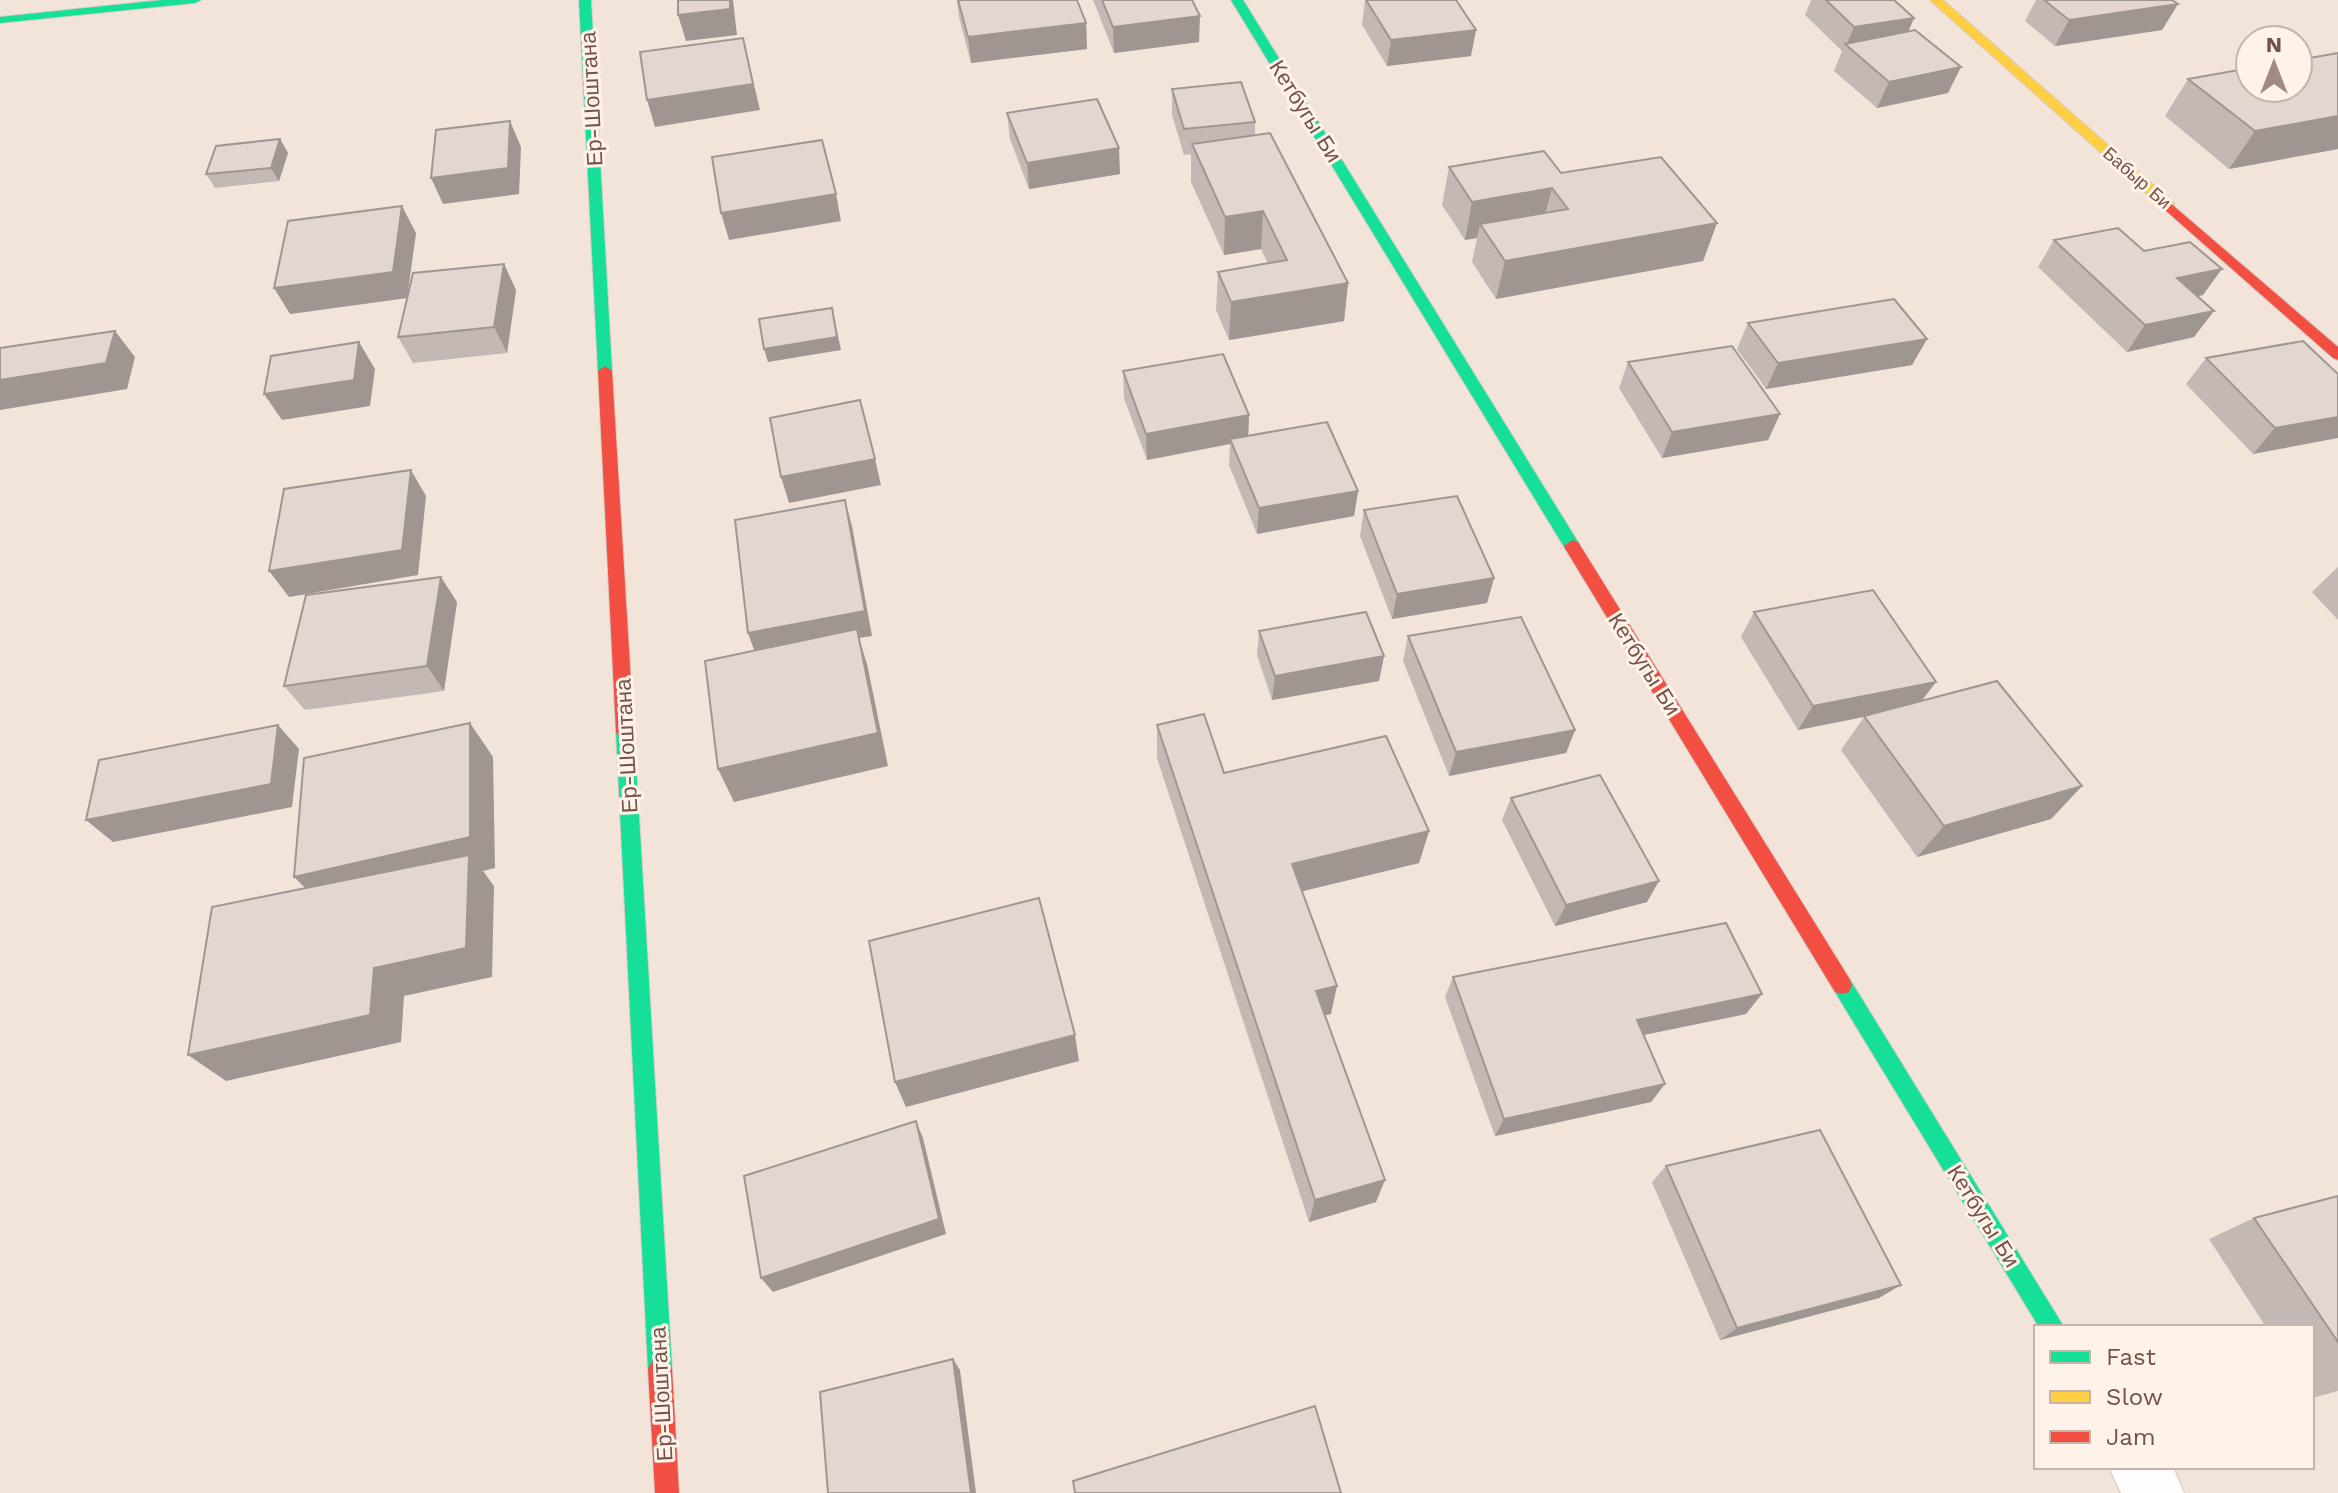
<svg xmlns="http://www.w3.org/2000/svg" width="2338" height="1493" font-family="'Work Sans',sans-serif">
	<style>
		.residential { fill: #f2e4d9; fill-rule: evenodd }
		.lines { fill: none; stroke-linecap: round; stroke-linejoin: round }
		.street-casing { stroke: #d4cbc6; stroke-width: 2 }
		.fast-casing { stroke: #d6ccc7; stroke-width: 2 }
		.slow-casing { stroke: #d6ccc7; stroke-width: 2 }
		.jam-casing { stroke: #d6ccc7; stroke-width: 2 }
		.street { fill: #fefdfc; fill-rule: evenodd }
		.fast { fill: #16e098; fill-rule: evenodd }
		.slow { fill: #ffcf43; fill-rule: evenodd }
		.jam { fill: #f24e42; fill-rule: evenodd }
		.wall { fill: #c3b8b3 }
		.shaded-wall { fill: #9f9692 }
		.building { fill: #e3d6d0; stroke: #9f9692; stroke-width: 2 }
		.labels { text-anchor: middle; stroke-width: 6; stroke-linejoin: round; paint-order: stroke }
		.far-street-label { font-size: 18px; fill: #745249; stroke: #fff3e9 }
		.street-label { font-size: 22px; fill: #745249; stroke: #fff3e9 }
	</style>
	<rect width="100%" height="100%" fill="#f6efe9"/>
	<path class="residential" d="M0,0H2338V1493H0ZM2250,40H2298V88H2250ZM2036,1327H2312V1467H2036Z"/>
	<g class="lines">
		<g class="street-casing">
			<polygon id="street" points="2109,1467 2173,1467 2184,1493 2121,1493"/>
		</g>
		<g class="fast-casing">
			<g id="fast">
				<polygon points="162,0 201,0 195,3 0,23 0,17"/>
				<polygon points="579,0 591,0 612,371 605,376 598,371"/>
				<polygon points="1231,0 1243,0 1578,542 1580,546 1578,550 1566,550"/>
				<polygon points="625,725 631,727 634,732 672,1369 668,1377 660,1381 652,1377 648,1369 616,732 619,727"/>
				<polygon points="1842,976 1849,978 2064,1327 2039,1327 1835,992 1832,985 1835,978"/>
			</g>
		</g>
		<g class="slow-casing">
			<polygon id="slow" points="1930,0 1943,0 2174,203 2174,209 2164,209"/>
		</g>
		<g class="jam-casing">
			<g id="jam">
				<polygon points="2169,202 2338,347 2338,360 2333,358 2164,209 2164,203"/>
				<polygon points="605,366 612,371 634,732 631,737 619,737 616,732 598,371"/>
				<polygon points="1572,540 1578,542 1849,978 1852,985 1849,992 1842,994 1835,992 1566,550 1564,546"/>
				<polygon points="660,1357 668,1361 672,1369 679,1493 655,1493 648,1369 652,1361"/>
			</g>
		</g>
		<use href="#street" class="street"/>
		<use href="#fast" class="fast"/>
		<use href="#slow" class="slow"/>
		<use href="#jam" class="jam"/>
	</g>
	<g class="wall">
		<polygon points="957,0 1077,0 1086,23 1087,49 971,63 959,17"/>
		<polygon points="1093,0 1192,0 1199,42 1114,53"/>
		<polygon points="1365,0 1456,0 1471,56 1387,66 1362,25"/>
		<polygon points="1811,0 1894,0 1914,18 1908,32 1948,93 1877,108 1834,71 1842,51 1805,15"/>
		<polygon points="2036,0 2172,0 2178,4 2162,30 2055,46 2025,21"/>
		<polygon points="2338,53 2338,149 2229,169 2165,116 2188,79"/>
		<polygon points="1172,89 1255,122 1255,135 1348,283 1344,321 1229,340 1216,310 1218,272 1268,264 1261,249 1224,255 1191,182 1191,154 1184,155 1172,115"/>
		<polygon points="1007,113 1120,174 1029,189 1010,139"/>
		<polygon points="280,139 288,153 279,181 215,188 206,174"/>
		<polygon points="1449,167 1561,173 1717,223 1703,261 1496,299 1472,262 1477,238 1465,240 1442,205"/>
		<polygon points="416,233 407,297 504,264 516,290 507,353 413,363 398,337 407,298 290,314"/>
		<polygon points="2054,240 2144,251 2203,295 2198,296 2194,337 2127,352 2038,267"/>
		<polygon points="1748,323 1927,339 1912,365 1766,389 1737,349"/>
		<polygon points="2206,358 2338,374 2253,454 2186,384"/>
		<polygon points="1628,362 1780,414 1768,440 1662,458 1619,388"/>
		<polygon points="1123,371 1249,415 1248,436 1358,491 1354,516 1257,534 1229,465 1230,444 1147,460 1124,398"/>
		<polygon points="1364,510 1494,578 1487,603 1392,619 1360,536"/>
		<polygon points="2338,567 2338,620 2312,592"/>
		<polygon points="457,602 444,691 305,710 284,686"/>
		<polygon points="1754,612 1922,701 2082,786 2051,819 1917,857 1841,750 1864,717 1798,730 1741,637"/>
		<polygon points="1259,631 1384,656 1379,681 1272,700 1257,655"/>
		<polygon points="1408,636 1575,730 1566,753 1449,776 1403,661"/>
		<polygon points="1157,725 1224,773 1429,831 1419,863 1302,891 1331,1014 1324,1015 1376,1202 1309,1222 1157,758"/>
		<polygon points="1511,798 1647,902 1555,926 1502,820"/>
		<polygon points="1453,977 1746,1014 1643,1035 1665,1084 1651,1102 1495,1136 1445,997"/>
		<polygon points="1666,1166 1879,1298 1720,1340 1652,1182"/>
		<polygon points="2338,1196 2338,1391 2312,1398 2312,1327 2266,1327 2209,1239 2254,1218"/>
	</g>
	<g class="shaded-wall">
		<polygon points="730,0 733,0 737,35 686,41 678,15"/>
		<polygon points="2178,4 2162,30 2055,46 2069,20"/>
		<polygon points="1200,16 1199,42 1114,53 1113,27"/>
		<polygon points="1914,18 1903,44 1846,46 1854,27"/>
		<polygon points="1086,23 1087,49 971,63 968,37"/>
		<polygon points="1476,30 1471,56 1387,66 1391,40"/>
		<polygon points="743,38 760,110 655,127 647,100"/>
		<polygon points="1961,67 1948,93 1877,108 1889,82"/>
		<polygon points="2338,116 2338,149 2229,169 2255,131"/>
		<polygon points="510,121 521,147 519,194 443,204 431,178"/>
		<polygon points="280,139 288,153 279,181 271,168"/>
		<polygon points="1119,148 1120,174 1029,189 1027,163"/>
		<polygon points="1552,188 1542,226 1480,224 1477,238 1465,240 1472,202"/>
		<polygon points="836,194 841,221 729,240 721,213"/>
		<polygon points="402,206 416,233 407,298 290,314 274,288"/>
		<polygon points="1263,211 1261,249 1224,255 1225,217"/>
		<polygon points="1717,223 1703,261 1496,299 1505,261"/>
		<polygon points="504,264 516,290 507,353 494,327"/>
		<polygon points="2222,269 2203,295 2159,305 2177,278"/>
		<polygon points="1348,283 1344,321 1229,340 1231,302"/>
		<polygon points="832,308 841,350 768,362 764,349"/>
		<polygon points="2214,311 2194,337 2127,352 2145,325"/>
		<polygon points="115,331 135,357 127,389 0,410 0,380"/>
		<polygon points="1927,339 1912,365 1766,389 1778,363"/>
		<polygon points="359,342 375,369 370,406 282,420 264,394"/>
		<polygon points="1780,414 1768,440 1662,458 1672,432"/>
		<polygon points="1249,415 1248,441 1230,439 1230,444 1147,460 1146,434"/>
		<polygon points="2338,417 2338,438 2253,454 2275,428"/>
		<polygon points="875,459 881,485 789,503 781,477"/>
		<polygon points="411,470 426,496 418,575 289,597 269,571"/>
		<polygon points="1358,491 1354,516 1257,534 1259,508"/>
		<polygon points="845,500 852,526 872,636 859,638 867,664 888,766 734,802 718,769 757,658 748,633"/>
		<polygon points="441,577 457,602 444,691 427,666"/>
		<polygon points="1494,578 1487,603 1392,619 1397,594"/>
		<polygon points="1384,656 1379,681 1272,700 1275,676"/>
		<polygon points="1936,682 1918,706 1798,730 1813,706"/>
		<polygon points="470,723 493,757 495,868 483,871 494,886 492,977 404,996 401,1042 226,1081 188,1055 326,908 294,877"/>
		<polygon points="278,725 299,749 292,807 113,842 86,820"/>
		<polygon points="1575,730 1566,753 1449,776 1456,752"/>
		<polygon points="2082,786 2051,819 1917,857 1944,826"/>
		<polygon points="1429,831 1419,863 1287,895 1292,864"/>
		<polygon points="1659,881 1647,902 1555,926 1566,905"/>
		<polygon points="1337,986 1331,1014 1310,1019 1316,991"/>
		<polygon points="1762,994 1746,1014 1624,1039 1637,1020"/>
		<polygon points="1075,1035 1079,1061 906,1107 895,1082"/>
		<polygon points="1665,1084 1651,1102 1495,1136 1504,1119"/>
		<polygon points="916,1121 923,1138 946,1234 773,1292 761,1278"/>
		<polygon points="1385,1180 1376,1202 1309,1222 1315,1200"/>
		<polygon points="1901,1285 1879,1298 1720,1340 1737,1328"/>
		<polygon points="953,1359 960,1370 976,1493 971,1493"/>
	</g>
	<g class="building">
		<polygon points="678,0 730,0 730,9 678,15"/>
		<polygon points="958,0 1077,0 1086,23 968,37"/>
		<polygon points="1102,0 1192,0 1200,16 1113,27"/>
		<polygon points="1366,0 1456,0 1476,30 1391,40"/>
		<polygon points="1826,0 1894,0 1914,18 1854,27"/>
		<polygon points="2044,0 2172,0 2178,4 2069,20"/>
		<polygon points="1915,30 1961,67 1889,82 1845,44"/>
		<polygon points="743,38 753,84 647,100 640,52"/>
		<polygon points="2338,53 2338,116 2255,131 2188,79 2250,68 2250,88 2298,88 2298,60"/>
		<polygon points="1241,82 1255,122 1184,129 1172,89"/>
		<polygon points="1097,99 1119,148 1027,163 1007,113"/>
		<polygon points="510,121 508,168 431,178 436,130"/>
		<polygon points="1270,133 1348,283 1231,302 1218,272 1287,260 1263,211 1225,217 1192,144"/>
		<polygon points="280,139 271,168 206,174 216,146"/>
		<polygon points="822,140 836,194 721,213 712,157"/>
		<polygon points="1544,151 1561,173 1661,157 1717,223 1505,261 1480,224 1568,209 1552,188 1472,202 1449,167"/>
		<polygon points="402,206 393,272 274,288 288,221"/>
		<polygon points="2118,228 2144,251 2190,242 2222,269 2177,278 2214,311 2145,325 2054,240"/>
		<polygon points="504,264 494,327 398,337 413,273"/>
		<polygon points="1894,299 1927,339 1778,363 1748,323"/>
		<polygon points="832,308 837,337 764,349 759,319"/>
		<polygon points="115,331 106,363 0,380 0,348"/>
		<polygon points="2303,341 2338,374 2338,417 2275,428 2206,358"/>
		<polygon points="359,342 354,380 264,394 271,356"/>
		<polygon points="1732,346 1780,414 1672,432 1628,362"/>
		<polygon points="1223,354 1249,415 1146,434 1123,371"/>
		<polygon points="860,400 875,459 781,477 770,418"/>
		<polygon points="1327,422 1358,491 1259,508 1230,439"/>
		<polygon points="411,470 402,550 269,571 284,489"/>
		<polygon points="1457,496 1494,578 1397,594 1364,510"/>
		<polygon points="845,500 865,611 748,633 735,520"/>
		<polygon points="441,577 427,666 284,686 306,595"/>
		<polygon points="1873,590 1936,682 1813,706 1754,612"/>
		<polygon points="1366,612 1384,656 1275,676 1259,631"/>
		<polygon points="1521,617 1575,730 1456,752 1408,636"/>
		<polygon points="857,629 878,733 718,769 705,661"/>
		<polygon points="1997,681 2082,786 1944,826 1864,716"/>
		<polygon points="1204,714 1224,773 1386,736 1429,831 1292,864 1337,986 1316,991 1385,1180 1315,1200 1157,725"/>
		<polygon points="470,723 470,837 294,877 304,758"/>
		<polygon points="278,725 271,784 86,820 99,760"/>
		<polygon points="1600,775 1659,881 1566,905 1511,798"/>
		<polygon points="469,855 466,948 374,968 370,1015 188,1055 212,907"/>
		<polygon points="1039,898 1075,1035 895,1082 869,941"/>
		<polygon points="1726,923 1762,994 1637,1020 1665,1084 1504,1119 1453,977"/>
		<polygon points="916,1121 939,1219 761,1278 744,1176"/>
		<polygon points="1820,1130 1901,1285 1737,1328 1666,1166"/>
		<polygon points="2338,1196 2338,1342 2254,1218"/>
		<polygon points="953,1359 971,1493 828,1493 820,1392"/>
		<polygon points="1315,1406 1341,1493 1075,1493 1073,1481"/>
	</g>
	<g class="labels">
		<g class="far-street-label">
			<text transform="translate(2137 178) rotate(41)" y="6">Бабыр Би</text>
		</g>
		<g class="street-label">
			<text transform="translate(591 99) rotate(-93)" y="8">Ер-Шоштана</text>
			<text transform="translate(1306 111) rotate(58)" y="8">Кетбугы Би</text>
			<text transform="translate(1645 664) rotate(58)" y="8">Кетбугы Би</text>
			<text transform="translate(626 746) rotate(-93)" y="8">Ер-Шоштана</text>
			<text transform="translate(1984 1216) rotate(58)" y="8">Кетбугы Би</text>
			<text transform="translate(661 1394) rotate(-93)" y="8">Ер-Шоштана</text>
		</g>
	</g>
	<rect x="2034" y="1325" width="280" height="144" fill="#fff3e9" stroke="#c7b3a9" stroke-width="2"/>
	<rect x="2050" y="1351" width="40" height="12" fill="#16e098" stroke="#c7b3a9" stroke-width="2"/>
	<text x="2106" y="1365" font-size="24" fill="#745249">Fast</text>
	<rect x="2050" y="1391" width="40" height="12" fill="#ffcf43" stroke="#c7b3a9" stroke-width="2"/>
	<text x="2106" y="1405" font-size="24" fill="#745249">Slow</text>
	<rect x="2050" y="1431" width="40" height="12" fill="#f24e42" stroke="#c7b3a9" stroke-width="2"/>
	<text x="2106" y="1445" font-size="24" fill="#745249">Jam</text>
	<g transform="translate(2274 64)"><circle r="38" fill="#fff3e9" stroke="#c7b3a9" stroke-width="2"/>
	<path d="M0-6L14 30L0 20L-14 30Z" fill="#a28981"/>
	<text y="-12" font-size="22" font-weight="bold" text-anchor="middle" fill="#745249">N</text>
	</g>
</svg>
